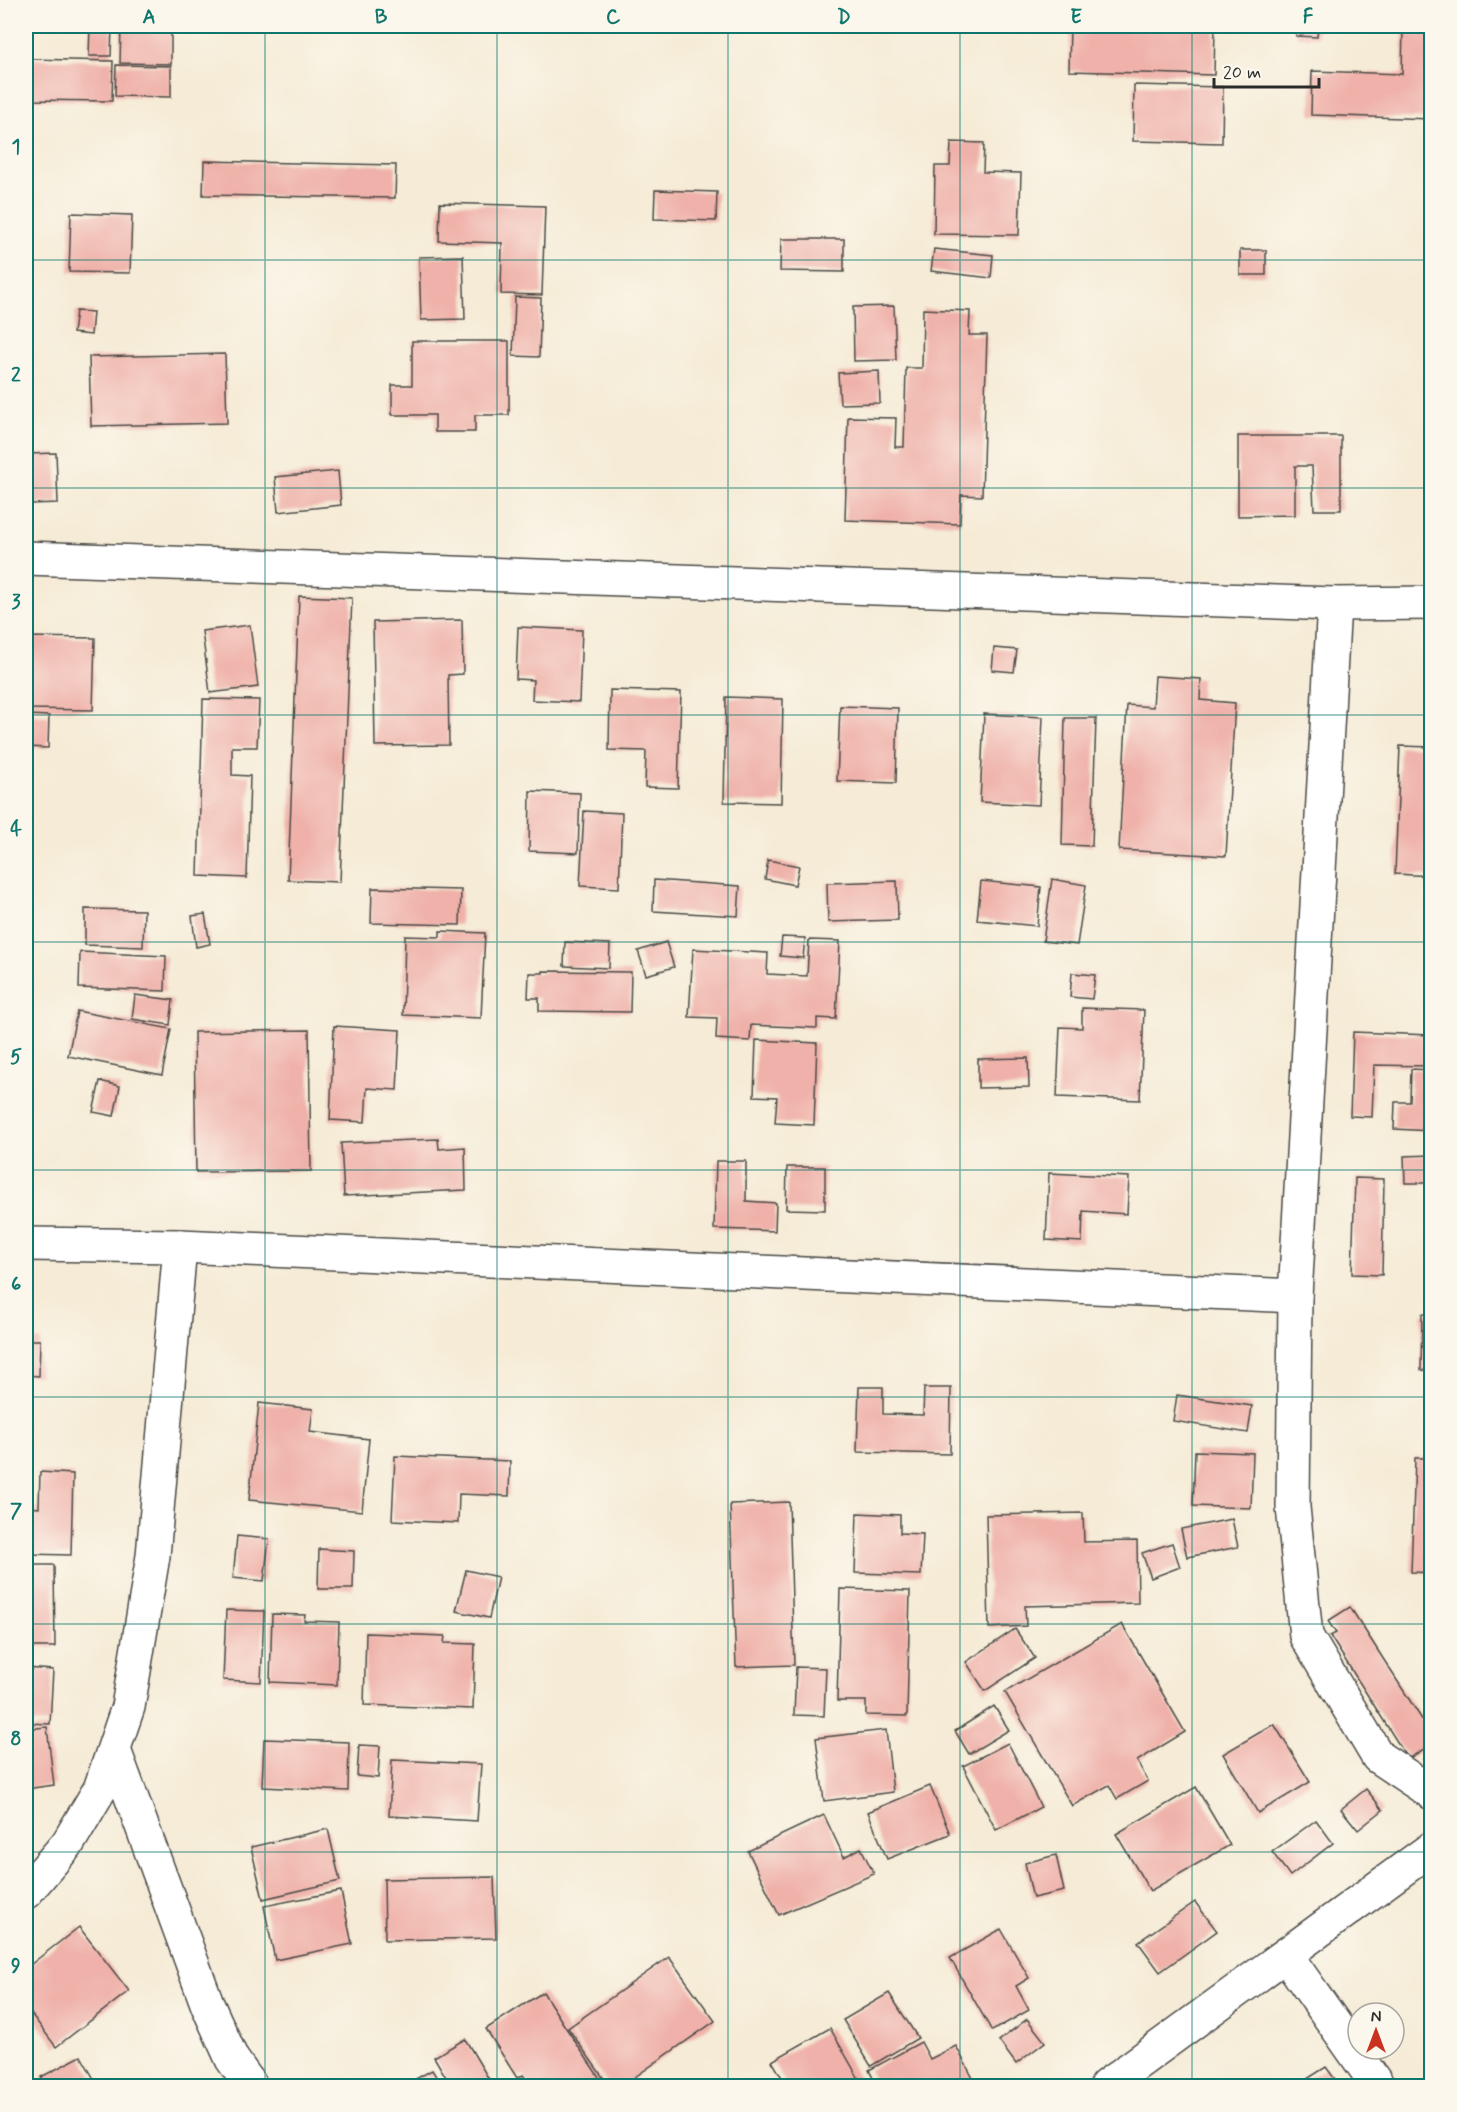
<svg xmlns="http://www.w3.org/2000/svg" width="1457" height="2112" font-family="Mynerve,sans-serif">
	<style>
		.building { fill: #efb1a9 }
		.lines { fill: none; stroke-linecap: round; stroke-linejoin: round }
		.minor-casing { stroke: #494845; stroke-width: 36 }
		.minor { stroke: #fff; stroke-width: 33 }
		.grid { fill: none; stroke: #0f766e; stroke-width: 1.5; stroke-opacity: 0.55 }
		.neatline { fill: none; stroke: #0f766e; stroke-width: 2 }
		.grid-label { font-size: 20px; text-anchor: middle; font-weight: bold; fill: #0f766e }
	</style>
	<rect width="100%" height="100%" fill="#fbf7ec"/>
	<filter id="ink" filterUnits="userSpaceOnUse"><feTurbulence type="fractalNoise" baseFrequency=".0167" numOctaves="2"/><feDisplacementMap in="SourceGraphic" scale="12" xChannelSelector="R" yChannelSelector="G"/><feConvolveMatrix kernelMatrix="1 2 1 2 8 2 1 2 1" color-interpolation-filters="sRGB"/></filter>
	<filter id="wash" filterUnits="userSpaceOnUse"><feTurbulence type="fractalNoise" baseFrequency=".008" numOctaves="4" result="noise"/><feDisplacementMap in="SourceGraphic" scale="24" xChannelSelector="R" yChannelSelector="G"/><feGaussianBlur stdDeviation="1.35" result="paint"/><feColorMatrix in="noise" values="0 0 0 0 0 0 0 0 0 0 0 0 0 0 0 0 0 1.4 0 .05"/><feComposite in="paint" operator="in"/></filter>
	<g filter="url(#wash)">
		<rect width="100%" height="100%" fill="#f5ebd6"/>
		<g id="blocks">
			<g class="building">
				<polygon points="90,26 112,26 111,56 89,56"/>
				<polygon points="121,26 171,27 171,64 120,63"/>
				<polygon points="1070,26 1215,26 1214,75 1069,71"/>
				<polygon points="1297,26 1318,26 1317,37 1296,36"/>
				<polygon points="1403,26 1432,26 1432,119 1311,115 1312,71 1402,74"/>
				<polygon points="28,59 113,61 112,101 27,100"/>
				<polygon points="116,65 171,66 171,97 115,96"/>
				<polygon points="1134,85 1223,87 1222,143 1133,141"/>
				<polygon points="951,142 984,143 983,172 1021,173 1019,235 934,234 935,166 950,166"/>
				<polygon points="204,161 396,165 395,198 203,195"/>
				<polygon points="655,190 717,192 716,221 654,219"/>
				<polygon points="440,203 545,206 542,295 501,294 502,243 439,241"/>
				<polygon points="71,213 132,215 130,273 69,272"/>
				<polygon points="781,239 844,239 844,272 780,271"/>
				<polygon points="934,249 993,255 991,278 931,271"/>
				<rect x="1240" y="250" width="26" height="25"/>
				<polygon points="463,256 465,319 421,320 419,257"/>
				<polygon points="515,297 541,298 539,357 513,356"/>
				<polygon points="894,306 896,360 854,361 853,307"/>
				<polygon points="923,309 970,311 969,335 987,335 982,496 961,495 960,524 845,520 848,417 896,418 895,447 904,447 906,368 922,368"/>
				<polygon points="76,311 93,312 91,335 73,333"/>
				<polygon points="412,341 509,341 509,415 475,415 475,432 435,432 435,415 392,415 392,385 412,385"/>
				<polygon points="225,354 227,423 91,426 89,357"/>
				<polygon points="879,371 880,403 840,404 838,373"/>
				<polygon points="1238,436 1341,436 1341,510 1314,510 1312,466 1295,466 1295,515 1238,516"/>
				<polygon points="56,453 58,503 30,504 28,454"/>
				<polygon points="338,471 341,505 278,512 275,477"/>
				<polygon points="299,596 352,598 340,882 288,880"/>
				<polygon points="462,620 463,674 448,675 449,745 375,746 373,622"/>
				<polygon points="250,625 258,687 210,693 202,631"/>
				<polygon points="518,627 582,630 579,702 532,700 533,680 516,679"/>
				<polygon points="26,637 95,638 93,710 26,709"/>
				<polygon points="994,648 1017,650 1014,672 992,670"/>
				<polygon points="1155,676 1201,679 1200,700 1235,703 1226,856 1119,850 1127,705 1153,707"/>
				<polygon points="610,690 681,692 678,788 645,787 646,751 609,750"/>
				<polygon points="726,697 783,699 781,803 724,802"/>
				<polygon points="203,699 259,700 257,747 232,747 232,775 250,776 247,878 198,876"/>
				<polygon points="840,706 898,708 896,783 837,781"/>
				<polygon points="984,714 1043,717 1039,805 980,802"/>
				<polygon points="26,715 49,716 48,748 26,747"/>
				<polygon points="1065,718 1096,718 1092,846 1062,845"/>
				<polygon points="1400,746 1432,747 1432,876 1395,874"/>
				<polygon points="530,791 580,793 578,853 529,851"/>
				<polygon points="584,811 622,813 619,888 580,886"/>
				<polygon points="768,860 799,866 795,885 765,879"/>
				<polygon points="1052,879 1086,885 1077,945 1043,941"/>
				<polygon points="654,880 740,886 738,916 653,911"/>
				<polygon points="897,881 898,920 828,922 827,883"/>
				<polygon points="981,881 1041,887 1037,926 977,920"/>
				<polygon points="372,888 461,890 460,925 371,923"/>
				<polygon points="1429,893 1432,893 1432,923 1427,923"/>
				<polygon points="85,909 144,910 143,947 85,945"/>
				<polygon points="205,914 210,944 196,947 192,916"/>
				<polygon points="440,931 485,933 481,1018 403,1015 405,936 440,937"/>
				<polygon points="782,937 805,938 803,958 780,956"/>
				<polygon points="809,940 840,941 836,1019 817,1018 817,1028 751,1025 750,1041 716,1039 717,1018 689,1017 693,949 768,953 767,974 807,976"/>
				<polygon points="565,942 610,944 609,968 564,966"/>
				<polygon points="666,942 674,967 646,975 638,951"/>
				<polygon points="80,952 166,956 165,991 79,988"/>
				<polygon points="543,971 631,972 630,1012 539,1011 539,998 528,998 529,973 543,973"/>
				<polygon points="1072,973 1095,975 1092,999 1070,997"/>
				<polygon points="135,995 173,1000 170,1025 132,1019"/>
				<polygon points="1082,1008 1144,1010 1140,1100 1057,1097 1060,1027 1082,1028"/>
				<polygon points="77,1011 171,1029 162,1075 68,1056"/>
				<polygon points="334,1026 400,1030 397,1090 367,1088 365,1122 330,1120"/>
				<polygon points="309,1030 311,1171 196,1172 194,1032"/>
				<polygon points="1353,1032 1430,1035 1429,1066 1374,1065 1372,1117 1350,1116"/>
				<polygon points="756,1040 817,1043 814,1125 775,1123 777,1097 754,1096"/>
				<polygon points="1028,1058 1029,1087 978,1088 978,1059"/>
				<polygon points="1411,1069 1432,1070 1432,1131 1394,1129 1395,1102 1410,1102"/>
				<polygon points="100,1081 120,1086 114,1116 93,1112"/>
				<polygon points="438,1139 439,1149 465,1147 466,1190 344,1196 341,1143"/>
				<polygon points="1432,1155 1432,1183 1405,1183 1404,1156"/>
				<polygon points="716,1161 746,1161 746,1201 776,1203 775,1231 714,1229"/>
				<polygon points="787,1167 825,1167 825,1210 786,1209"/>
				<polygon points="1049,1173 1129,1177 1127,1214 1083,1211 1082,1242 1046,1240"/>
				<polygon points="1355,1178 1384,1179 1382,1275 1352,1274"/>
				<polygon points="1422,1314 1432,1314 1432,1371 1421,1370"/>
				<polygon points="26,1340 40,1340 39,1376 26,1375"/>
				<polygon points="859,1387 883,1387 883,1414 923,1415 924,1388 951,1388 950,1454 857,1452"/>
				<polygon points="1177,1395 1252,1406 1248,1433 1173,1421"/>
				<polygon points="259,1403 313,1409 310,1432 369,1439 362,1511 249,1500"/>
				<polygon points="1195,1451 1253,1453 1251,1508 1193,1506"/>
				<polygon points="395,1456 510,1461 509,1496 459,1494 458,1523 392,1520"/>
				<polygon points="1415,1458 1432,1458 1432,1573 1411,1572"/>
				<polygon points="40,1472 73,1474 71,1555 26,1554 26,1507 39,1508"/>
				<polygon points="789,1502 794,1665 736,1667 730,1504"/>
				<polygon points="857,1513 900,1515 900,1533 923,1534 921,1575 855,1573"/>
				<polygon points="1083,1513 1084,1542 1137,1541 1138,1603 1025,1606 1026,1626 989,1628 986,1515"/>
				<polygon points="1232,1519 1238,1547 1187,1557 1181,1529"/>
				<polygon points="237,1536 269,1539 264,1581 233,1578"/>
				<polygon points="1172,1543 1180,1567 1151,1578 1142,1553"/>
				<polygon points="319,1549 354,1551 353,1589 318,1589"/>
				<polygon points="26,1565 54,1565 55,1647 26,1647"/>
				<polygon points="466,1570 498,1577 489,1618 456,1611"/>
				<polygon points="840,1589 910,1591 907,1716 866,1715 866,1701 837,1701"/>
				<polygon points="1350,1607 1432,1735 1432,1744 1408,1759 1330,1636 1336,1633 1328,1621"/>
				<polygon points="226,1610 264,1611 261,1682 223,1680"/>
				<polygon points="272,1614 305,1615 304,1621 339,1622 337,1685 270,1682"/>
				<polygon points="1122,1624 1185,1732 1137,1761 1148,1781 1117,1799 1109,1785 1072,1806 1005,1692"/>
				<polygon points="1015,1629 1035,1658 985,1691 966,1662"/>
				<polygon points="366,1633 445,1636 444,1643 475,1644 473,1709 364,1705"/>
				<polygon points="796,1667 826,1668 824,1716 794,1715"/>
				<polygon points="26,1668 53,1670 50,1724 26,1723"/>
				<polygon points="994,1706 1009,1730 969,1754 955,1731"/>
				<polygon points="1274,1724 1310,1782 1258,1813 1223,1754"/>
				<polygon points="47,1727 54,1785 26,1789 26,1729"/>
				<polygon points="886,1730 893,1792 824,1801 816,1738"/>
				<polygon points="264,1739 349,1742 348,1791 262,1787"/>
				<polygon points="1008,1743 1041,1807 996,1830 963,1766"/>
				<polygon points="359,1745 380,1746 378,1778 357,1776"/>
				<polygon points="1432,1753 1432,1769 1424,1759"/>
				<polygon points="392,1760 481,1764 477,1821 389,1816"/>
				<polygon points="930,1786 950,1834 887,1859 868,1812"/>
				<polygon points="1196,1787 1230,1845 1150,1891 1116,1834"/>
				<polygon points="1366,1789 1383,1810 1358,1830 1341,1809"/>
				<polygon points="824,1815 844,1857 861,1848 874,1874 779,1915 748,1851"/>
				<polygon points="1316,1820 1333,1843 1290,1876 1272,1852"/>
				<polygon points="328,1829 340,1881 263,1899 251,1847"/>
				<polygon points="1056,1855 1064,1891 1033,1898 1025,1863"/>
				<polygon points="494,1877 496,1938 385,1940 384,1879"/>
				<polygon points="341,1891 352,1944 275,1960 264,1906"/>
				<polygon points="1195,1902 1217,1931 1160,1972 1138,1942"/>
				<polygon points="79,1927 129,1991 56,2047 26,2007 26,1968"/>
				<polygon points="1001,1929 1029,1978 1016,1986 1029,2010 992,2031 950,1958"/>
				<polygon points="669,1957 715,2021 622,2086 609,2086 568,2028"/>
				<polygon points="543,1992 566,2028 605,2086 531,2086 523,2075 517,2078 486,2029"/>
				<polygon points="889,1993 918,2038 871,2066 843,2020"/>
				<polygon points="1027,2019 1045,2042 1016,2064 999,2041"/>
				<polygon points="830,2028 863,2086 787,2086 772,2061"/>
				<polygon points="465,2039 493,2086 451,2086 434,2057"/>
				<polygon points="921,2042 930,2059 956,2046 977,2086 877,2086 869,2070"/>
				<polygon points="81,2056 98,2086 46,2086 41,2077"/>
				<polygon points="1326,2067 1340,2086 1296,2086"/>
				<polygon points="432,2070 442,2086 403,2086"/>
				<polygon points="111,2081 114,2086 100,2086"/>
			</g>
		</g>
	</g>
	<g filter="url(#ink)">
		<use href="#blocks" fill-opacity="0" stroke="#494845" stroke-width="1.5"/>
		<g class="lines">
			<g class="minor-casing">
				<g id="minor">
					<polyline points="26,558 1334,604 1432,603"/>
					<polyline points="26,1244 180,1246 1295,1296 1334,604"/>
					<polyline points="1295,1296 1293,1507 1306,1636 1378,1757 1432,1793"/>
					<polyline points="114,1750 208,2006 232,2059 251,2086"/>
					<polyline points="26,1892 68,1843 100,1789 128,1707 153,1556 180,1246"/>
					<polyline points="1286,1955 1378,2086"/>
					<polyline points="1106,2086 1432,1848"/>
				</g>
			</g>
			<use href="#minor" class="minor"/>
		</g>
	</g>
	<path class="grid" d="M265,26V2086M497,26V2086M728,26V2086M960,26V2086M1192,26V2086M26,260H1432M26,488H1432M26,715H1432M26,942H1432M26,1170H1432M26,1397H1432M26,1624H1432M26,1852H1432"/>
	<rect width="1457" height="2112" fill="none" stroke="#fbf7ec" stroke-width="66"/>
	<g transform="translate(1376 2031)"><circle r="28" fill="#fbf7ec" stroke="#a8a59f" stroke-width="1.5"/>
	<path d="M0-4.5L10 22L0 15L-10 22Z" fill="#c8321e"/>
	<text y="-9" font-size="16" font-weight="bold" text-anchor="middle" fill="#2b2b2b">N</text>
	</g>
	<path d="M1214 78v9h105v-9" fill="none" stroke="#2b2b2b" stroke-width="3"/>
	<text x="1223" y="78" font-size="18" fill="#2b2b2b" stroke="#fbf7ec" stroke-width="4.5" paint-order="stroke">20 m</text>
	<rect x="33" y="33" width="1391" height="2046" class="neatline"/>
	<g class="grid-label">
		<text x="149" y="23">A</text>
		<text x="381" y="23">B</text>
		<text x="613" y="23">C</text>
		<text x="844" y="23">D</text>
		<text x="1076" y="23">E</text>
		<text x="1308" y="23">F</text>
		<text x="16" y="153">1</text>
		<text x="16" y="381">2</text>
		<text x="16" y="608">3</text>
		<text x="16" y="835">4</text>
		<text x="16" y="1063">5</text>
		<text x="16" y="1290">6</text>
		<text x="16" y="1517">7</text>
		<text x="16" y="1745">8</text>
		<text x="16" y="1972">9</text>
	</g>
</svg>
